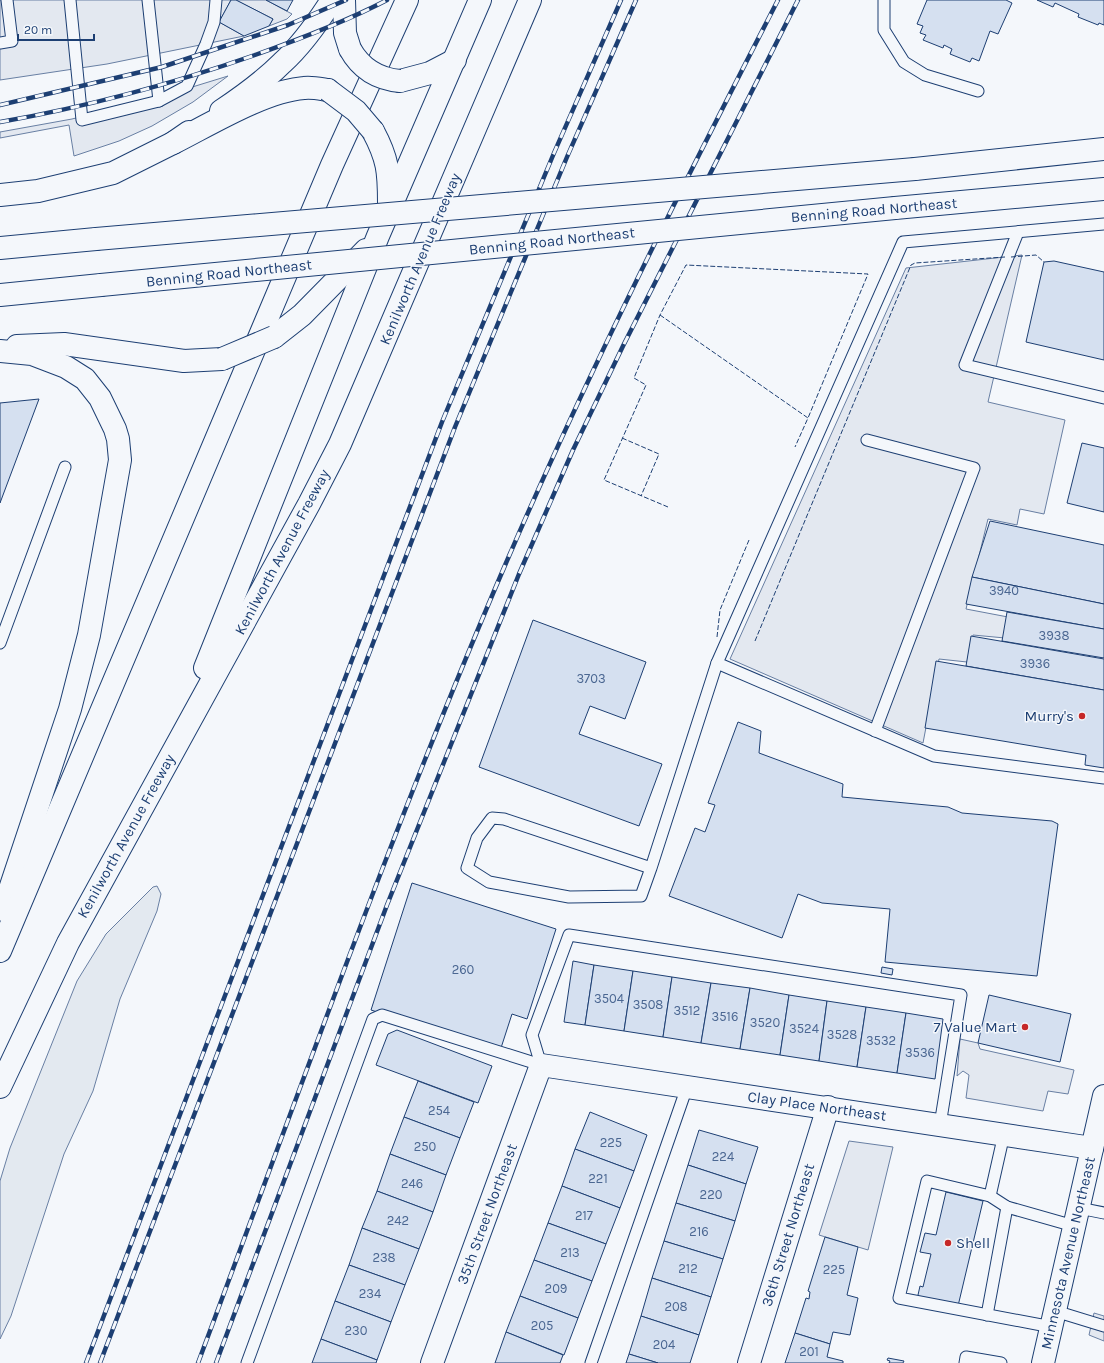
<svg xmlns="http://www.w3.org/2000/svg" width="1104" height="1363" font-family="Karla,sans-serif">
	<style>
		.green { fill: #e3e9f0; stroke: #687fa3 }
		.parking { fill: #e3e8f0; stroke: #687fa3 }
		.building { fill: #d5e0f0; stroke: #1d3f73 }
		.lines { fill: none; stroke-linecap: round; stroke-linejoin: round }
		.service-casing { stroke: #1d3f73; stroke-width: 13 }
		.minor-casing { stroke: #1d3f73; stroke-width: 24 }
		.secondary-casing { stroke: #1d3f73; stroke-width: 24 }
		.primary-casing { stroke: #1d3f73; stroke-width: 24 }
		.motorway-casing { stroke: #1d3f73; stroke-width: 24 }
		.service { stroke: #f4f7fb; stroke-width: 11 }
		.minor { stroke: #f4f7fb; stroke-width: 22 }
		.secondary { stroke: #f4f7fb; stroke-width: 22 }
		.primary { stroke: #f4f7fb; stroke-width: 22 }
		.motorway { stroke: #f4f7fb; stroke-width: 22 }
		.rail-casing { stroke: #1d3f73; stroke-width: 4.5 }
		.rail { stroke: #f4f7fb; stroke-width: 3; stroke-dasharray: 9; stroke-linecap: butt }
		.primary-bridge-casing { stroke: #1d3f73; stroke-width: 24; stroke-linecap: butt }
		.motorway-bridge-casing { stroke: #1d3f73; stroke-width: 24; stroke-linecap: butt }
		.primary-bridge { stroke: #f4f7fb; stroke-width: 22 }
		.motorway-bridge { stroke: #f4f7fb; stroke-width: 22 }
		.fence { stroke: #1d3f73; stroke-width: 1; stroke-dasharray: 5 2; stroke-linecap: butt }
		.poi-dot { fill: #c62828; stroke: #f4f7fb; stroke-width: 1.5 }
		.labels { text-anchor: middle; stroke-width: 3; stroke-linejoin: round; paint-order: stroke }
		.number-label { font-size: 13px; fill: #4b6792 }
		.street-label { font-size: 15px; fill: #1d3f73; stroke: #f4f7fb }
		.poi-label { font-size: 15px; fill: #1d3f73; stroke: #f4f7fb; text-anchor: end }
	</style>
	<rect width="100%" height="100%" fill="#f4f7fb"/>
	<polygon class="green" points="157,886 161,894 157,911 120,999 93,1091 64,1154 11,1316 0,1339 0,1181 10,1148 77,981 106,934 153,887"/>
	<g class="parking">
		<polygon points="0,0 231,0 219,22 244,36 107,64 0,80"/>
		<polygon points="236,0 266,0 292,14 287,19 269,26 273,19"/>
		<polygon points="228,76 193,102 152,126 119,141 74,156 69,125 0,138 0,132 72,119 163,96"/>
		<polygon points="1022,255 988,402 1065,420 1044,514 1020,509 1017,525 988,519 966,609 1008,617 1005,638 973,635 967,662 939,659 923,743 730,659 906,268"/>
		<polygon points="960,1039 978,1043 980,1049 1074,1070 1068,1094 1048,1091 1043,1111 966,1098 969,1075 963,1071 957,1076"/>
		<polygon points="849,1141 893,1147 868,1250 819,1235"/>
		<polygon points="1094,1313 1104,1316 1104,1341 1089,1335"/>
	</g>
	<g class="building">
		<polygon points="231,0 236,0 273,19 269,26 244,36 219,22"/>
		<polygon points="266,0 293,0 287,11"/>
		<polygon points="927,0 1006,0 1012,3 998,34 990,31 979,61 972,58 970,62 950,54 952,49 944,45 943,48 923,40 926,35 920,33 923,26 917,24"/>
		<polygon points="1037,0 1104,0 1104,25 1099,23 1098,25 1078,17 1079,14 1055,3 1053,7"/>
		<polygon points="1054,261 1104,272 1104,360 1026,342 1044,262"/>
		<polygon points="39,399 0,503 0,403"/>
		<polygon points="1082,443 1104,448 1104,512 1067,503"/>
		<polygon points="990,521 1104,545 1104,604 972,577"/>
		<polygon points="972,577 1104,604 1104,629 966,604"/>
		<polygon points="1007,612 1104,629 1104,658 1002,641"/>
		<polygon points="533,620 646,662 625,719 590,706 579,734 662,764 639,826 479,767"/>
		<polygon points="971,636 1104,659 1104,690 966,666"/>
		<polygon points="936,661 1104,690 1104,768 1085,765 1086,755 925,728"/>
		<polygon points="738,722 761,731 759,753 843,784 842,797 948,807 962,813 1052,821 1058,824 1037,976 885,962 890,909 822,903 798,894 782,938 669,896 695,828 705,832 715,805 708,803"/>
		<polygon points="412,883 556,929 527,1019 512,1014 500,1051 371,1010"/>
		<polygon points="573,961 594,965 585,1025 564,1022"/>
		<polygon points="594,965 633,971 624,1031 585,1025"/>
		<polygon points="882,967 893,969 892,975 881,973"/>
		<polygon points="633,971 672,977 663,1037 624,1031"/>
		<polygon points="672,977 711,983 701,1043 663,1037"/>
		<polygon points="711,983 750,988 740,1049 701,1043"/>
		<polygon points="750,988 789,995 780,1055 740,1049"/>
		<polygon points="789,995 827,1001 819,1061 780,1055"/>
		<polygon points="989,995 1071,1014 1060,1062 978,1043"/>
		<polygon points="827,1001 866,1007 857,1067 819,1061"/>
		<polygon points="866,1007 906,1013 897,1073 857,1067"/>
		<polygon points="906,1013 943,1019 935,1079 897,1073"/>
		<polygon points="397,1030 492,1066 478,1103 376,1065 388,1034"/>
		<polygon points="418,1081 474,1102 460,1138 404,1117"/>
		<polygon points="590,1112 647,1135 634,1171 575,1149"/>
		<polygon points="404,1117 460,1138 446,1175 390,1154"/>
		<polygon points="699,1130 758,1147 746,1184 688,1165"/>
		<polygon points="575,1149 634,1171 620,1208 562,1186"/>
		<polygon points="390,1154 446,1175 433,1212 377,1191"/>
		<polygon points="688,1165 746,1184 735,1221 676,1203"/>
		<polygon points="562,1186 620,1208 606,1244 548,1223"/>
		<polygon points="377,1191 433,1212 419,1249 362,1228"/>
		<polygon points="946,1192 983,1201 958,1306 919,1297 918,1295 920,1286 923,1287 931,1254 920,1252 925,1233 936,1235"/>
		<polygon points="676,1203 735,1221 723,1259 664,1241"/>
		<polygon points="548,1223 606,1244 592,1281 534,1260"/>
		<polygon points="362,1228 419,1249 405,1285 349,1265"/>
		<polygon points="825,1237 858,1247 847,1295 858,1298 850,1335 833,1332 830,1344 795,1333 806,1298 809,1299 810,1292 808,1291"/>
		<polygon points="664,1241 723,1259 711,1297 652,1278"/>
		<polygon points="534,1260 592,1281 578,1318 520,1296"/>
		<polygon points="349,1265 405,1285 391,1322 335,1301"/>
		<polygon points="652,1278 711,1297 699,1335 641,1316"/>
		<polygon points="520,1296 578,1318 564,1355 506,1332"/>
		<polygon points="335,1301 391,1322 377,1360 321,1339"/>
		<polygon points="641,1316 699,1335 690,1363 658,1363 629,1354"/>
		<polygon points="506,1332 563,1355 560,1363 495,1363"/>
		<polygon points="795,1333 830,1344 827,1357 843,1361 843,1363 785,1363"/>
		<polygon points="321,1339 377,1360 376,1363 312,1363"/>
		<polygon points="629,1354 658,1363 626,1363"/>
		<polygon points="888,1358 904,1361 903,1363 889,1363 890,1361 887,1360"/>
	</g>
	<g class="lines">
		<g class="service-casing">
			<g id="service">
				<polyline points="70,0 82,120 159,101"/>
				<polyline points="148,0 159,101 187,86 206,44 214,22 216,0"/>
				<polyline points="884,0 884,30 904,62 925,75 978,91"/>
				<polyline points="0,43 12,41 7,0"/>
				<polyline points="1018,232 965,365 1104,398"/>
				<polyline points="867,440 974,468 875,731"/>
				<polyline points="0,643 65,467"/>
				<polyline points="717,663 934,756 1104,778"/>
				<polyline points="651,868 504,819 492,818 477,838 467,868 489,882 569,897 641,896 651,868 717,663 903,242 1104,224"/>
				<polyline points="541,1065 532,1035 569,935 961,995 940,1125"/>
				<polyline points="990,1196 1004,1134"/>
				<polyline points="1079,1208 1104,1213"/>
				<polyline points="1055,1311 1104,1326"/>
				<polyline points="987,1315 1007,1207"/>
				<polyline points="1052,1327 899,1298 927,1181 990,1196 1007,1207 1074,1226"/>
				<polyline points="247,1363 373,1019 382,1015 541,1065"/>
				<polyline points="591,1363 687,1087"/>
				<polyline points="965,1363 966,1357 1001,1363"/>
			</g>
		</g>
		<g class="minor-casing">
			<g id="minor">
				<polyline points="432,1363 541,1065 1092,1148"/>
				<polyline points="749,1363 828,1107"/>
			</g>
		</g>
		<g class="secondary-casing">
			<polyline id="secondary" points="1043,1363 1104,1096"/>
		</g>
		<g class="primary-casing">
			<g id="primary">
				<path d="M221,111C242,97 264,81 282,63C302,45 318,22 332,0"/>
				<polyline points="915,169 1104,149"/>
				<polyline points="0,195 38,191 113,173 173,143 189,132"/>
				<polyline points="895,208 1104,189"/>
				<polyline points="0,248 96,239"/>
				<polyline points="0,295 101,285"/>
			</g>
		</g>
		<g class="motorway-casing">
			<g id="motorway">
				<polyline points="344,0 345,33 350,49"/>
				<polyline points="400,81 430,73 455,60"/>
				<path d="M373,131C388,159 389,172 389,203"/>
				<path d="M173,143C209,125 264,91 304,88C312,87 321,89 328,90"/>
				<polyline points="274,337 302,315 366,250"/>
				<polyline points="17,346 64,344 184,361 222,359"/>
				<polyline points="0,351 32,354 66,367 85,379 100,398 115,429 118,439 120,460 89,635 70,709 3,910"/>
				<polyline points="205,668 378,236 480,0"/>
				<polyline points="0,951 332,165 407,0"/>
				<polyline points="0,1087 68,943 309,504 340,444 530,0"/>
			</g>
		</g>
		<use href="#service" class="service"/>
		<use href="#minor" class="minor"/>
		<use href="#secondary" class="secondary"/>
		<use href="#primary" class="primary"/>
		<use href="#motorway" class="motorway"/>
		<g class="rail-casing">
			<g id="rail">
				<polyline points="0,105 162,67 288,25 346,0"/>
				<path d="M0,122C86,107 172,84 255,55C300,39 345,22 387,0"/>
				<polyline points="86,1363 442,422 554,153 621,0"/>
				<polyline points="100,1363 455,427 567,157 636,0"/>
				<path d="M198,1363C298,1096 393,826 506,563C588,372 683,185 778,0"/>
				<polyline points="216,1363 387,905 519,574 573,450 623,346 798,0"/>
			</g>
		</g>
		<use href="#rail" class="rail"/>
		<g class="primary-bridge-casing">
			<g id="primary-bridge">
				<polyline points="96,239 915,169"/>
				<polyline points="101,285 895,208"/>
			</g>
		</g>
		<g class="motorway-bridge-casing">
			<g id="motorway-bridge">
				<path d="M350,49C361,69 378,79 400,81"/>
				<polyline points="328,90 356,111 373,131"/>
				<polyline points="222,359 274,337"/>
			</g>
		</g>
		<use href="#primary-bridge" class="primary-bridge"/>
		<use href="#motorway-bridge" class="motorway-bridge"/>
		<g class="fence">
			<polyline points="1011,257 1036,255 1044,262"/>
			<polyline points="660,315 808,418 795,447"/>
			<polyline points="622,438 659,454 641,496"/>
			<polyline points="668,507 604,480 646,385 634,378 660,315 686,265 868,274 808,418"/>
			<polyline points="717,637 720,610 749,540"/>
			<polyline points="755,641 911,265 915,263 1005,257"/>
		</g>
	</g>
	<g class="poi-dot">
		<circle cx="1082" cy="716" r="4"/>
		<circle cx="1025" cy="1027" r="4"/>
		<circle cx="948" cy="1243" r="4"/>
	</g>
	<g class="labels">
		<g class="number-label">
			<text x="1004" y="595">3940</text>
			<text x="1054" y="640">3938</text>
			<text x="1035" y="668">3936</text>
			<text x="591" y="683">3703</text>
			<text x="463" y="974">260</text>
			<text x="609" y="1003">3504</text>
			<text x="648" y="1009">3508</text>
			<text x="687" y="1015">3512</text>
			<text x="725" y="1021">3516</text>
			<text x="765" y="1027">3520</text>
			<text x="804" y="1033">3524</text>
			<text x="842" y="1039">3528</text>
			<text x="881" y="1045">3532</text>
			<text x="920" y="1057">3536</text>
			<text x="439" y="1115">254</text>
			<text x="611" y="1147">225</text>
			<text x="425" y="1151">250</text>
			<text x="723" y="1161">224</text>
			<text x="598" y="1183">221</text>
			<text x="412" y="1188">246</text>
			<text x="711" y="1199">220</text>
			<text x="584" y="1220">217</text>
			<text x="398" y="1225">242</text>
			<text x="699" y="1236">216</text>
			<text x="570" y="1257">213</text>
			<text x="384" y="1262">238</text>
			<text x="688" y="1273">212</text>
			<text x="834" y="1274">225</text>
			<text x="556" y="1293">209</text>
			<text x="370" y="1298">234</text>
			<text x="676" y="1311">208</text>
			<text x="542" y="1330">205</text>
			<text x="356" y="1335">230</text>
			<text x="664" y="1349">204</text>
			<text x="809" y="1356">201</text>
		</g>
		<g class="street-label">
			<text transform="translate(874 210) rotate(-5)" y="5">Benning Road Northeast</text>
			<text transform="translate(552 241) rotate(-6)" y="5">Benning Road Northeast</text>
			<text transform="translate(420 259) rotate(-67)" y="5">Kenilworth Avenue Freeway</text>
			<text transform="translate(229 273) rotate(-6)" y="5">Benning Road Northeast</text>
			<text transform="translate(282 552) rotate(-62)" y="5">Kenilworth Avenue Freeway</text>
			<text transform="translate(126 836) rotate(-61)" y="5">Kenilworth Avenue Freeway</text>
			<text transform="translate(817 1106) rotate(8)" y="5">Clay Place Northeast</text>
			<text transform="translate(487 1214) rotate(-70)" y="5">35th Street Northeast</text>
			<text transform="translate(788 1235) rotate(-73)" y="5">36th Street Northeast</text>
			<text transform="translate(1068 1253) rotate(-77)" y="5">Minnesota Avenue Northeast</text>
		</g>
		<g class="poi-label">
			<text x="1074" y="721">Murry's</text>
			<text x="1017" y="1032">7 Value Mart</text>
			<text x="956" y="1248" text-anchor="start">Shell</text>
		</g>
	</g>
	<path d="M18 34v6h76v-6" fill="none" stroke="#1d3f73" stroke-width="2"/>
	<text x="24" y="34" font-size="12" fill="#1d3f73" stroke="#f4f7fb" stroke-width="3" paint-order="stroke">20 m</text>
</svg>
